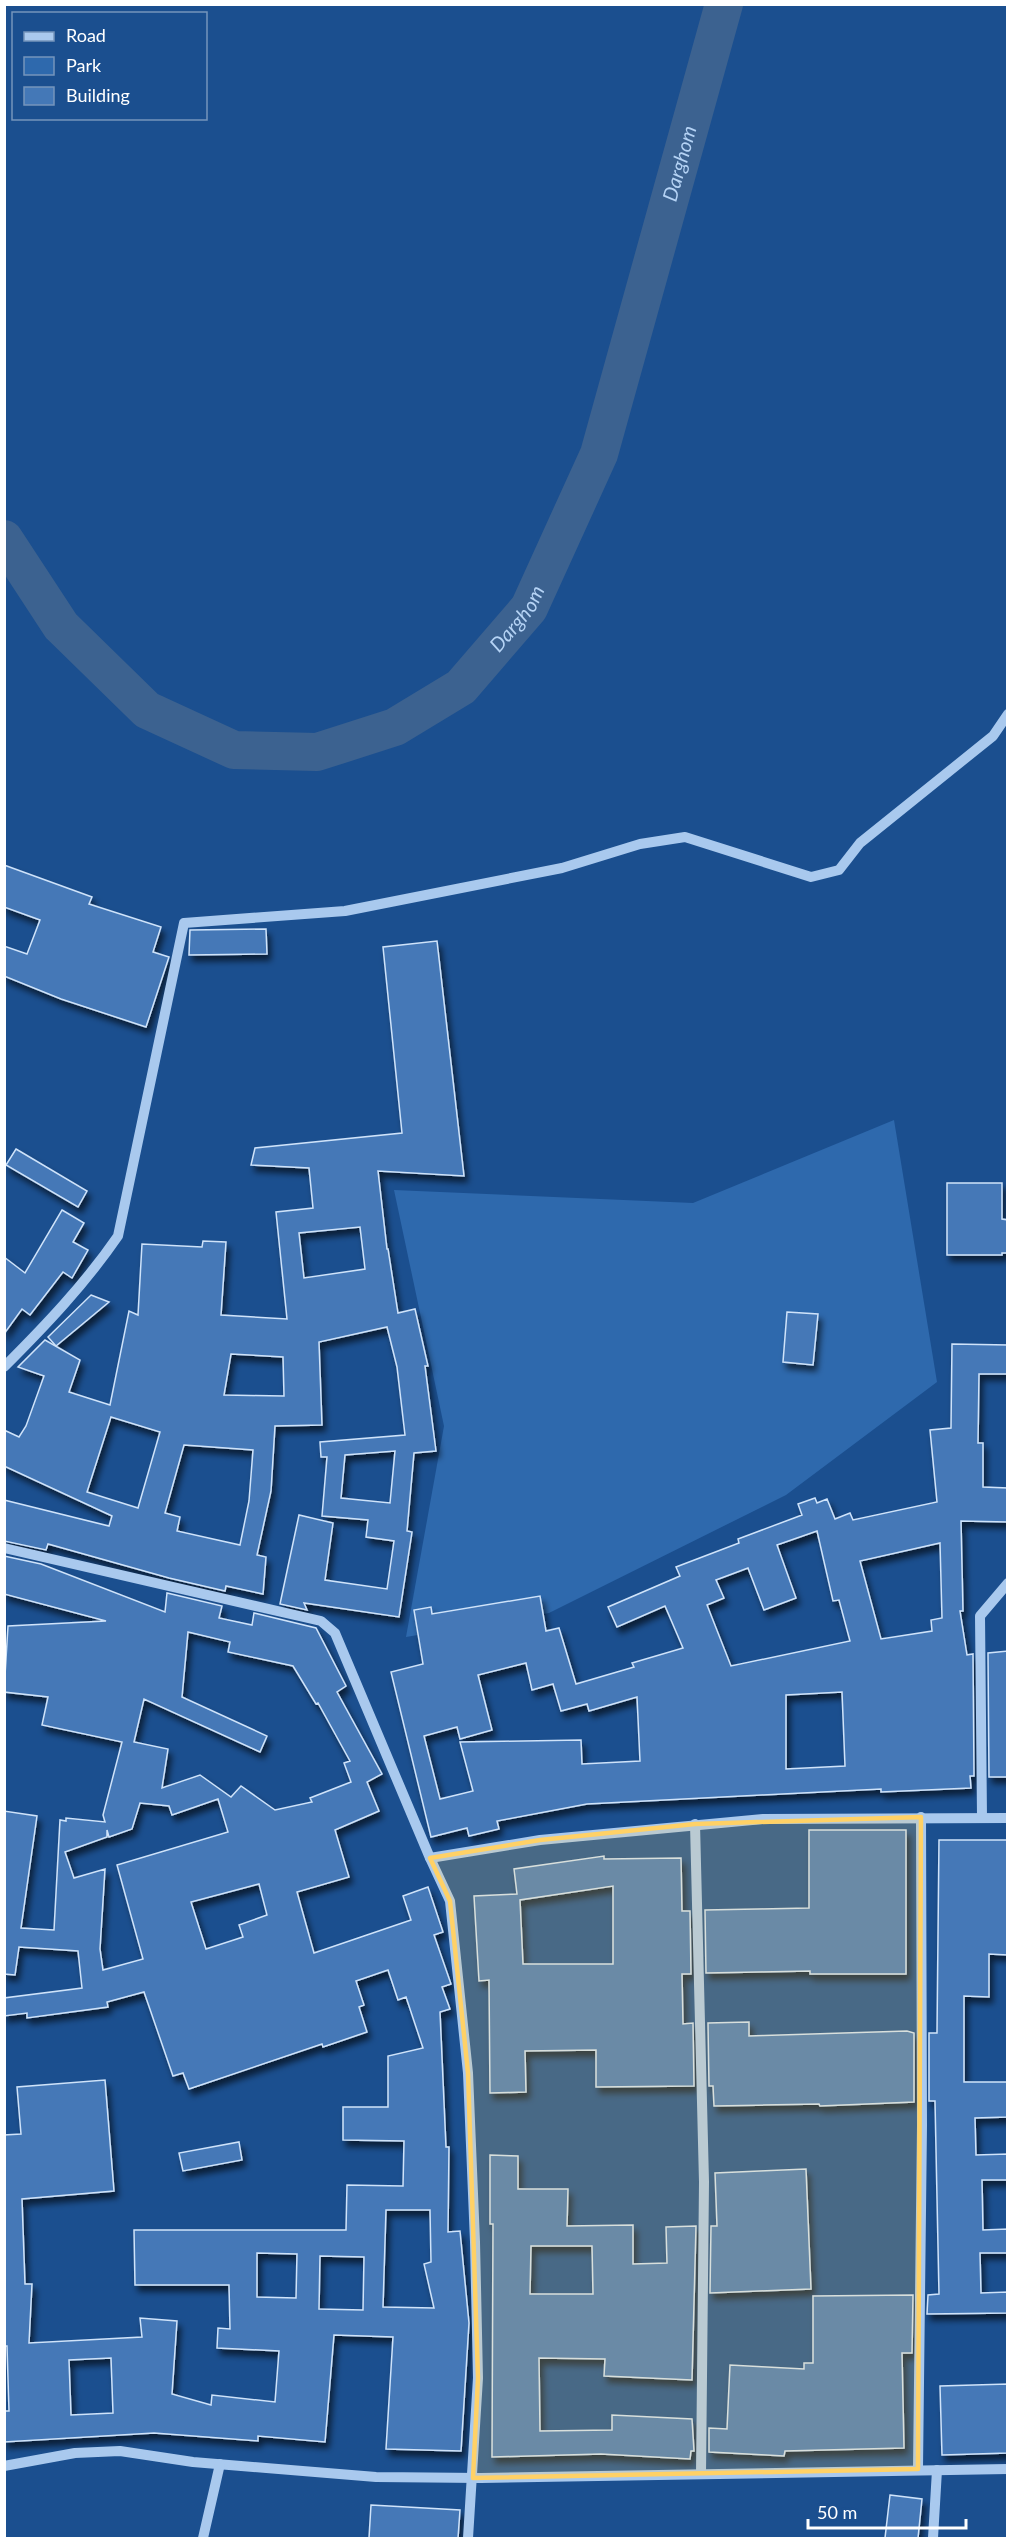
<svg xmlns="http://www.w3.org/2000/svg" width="1012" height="2543" font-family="Lato,sans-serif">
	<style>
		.green { fill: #2e69ad }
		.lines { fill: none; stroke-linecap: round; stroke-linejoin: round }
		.river { stroke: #3c6290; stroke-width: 38 }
		.building { fill: #4478b7; stroke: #cfe3fa; stroke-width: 1.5; fill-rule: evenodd; filter: url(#shadow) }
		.minor { stroke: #a9c9ee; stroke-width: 10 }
		.marked { fill: #ffd166; fill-opacity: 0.2; stroke: #ffd166; stroke-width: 4.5; stroke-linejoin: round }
		.labels { text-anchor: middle; stroke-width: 4.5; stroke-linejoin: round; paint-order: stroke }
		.water-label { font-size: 20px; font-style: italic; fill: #b5d3f5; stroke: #1b4f8f }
	</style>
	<defs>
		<filter id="shadow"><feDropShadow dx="3.5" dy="6" stdDeviation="3" flood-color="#0009"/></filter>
	</defs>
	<rect width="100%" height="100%" fill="#1b4f8f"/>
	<polygon class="green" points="894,1120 937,1382 786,1495 549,1613 406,1637 444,1426 394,1190 693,1203"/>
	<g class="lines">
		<path class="river" id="s1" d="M4,539L61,626L147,710L234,750L317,752L395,727L461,687L529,608L599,454L724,4"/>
	</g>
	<g class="building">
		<polygon points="4,865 92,897 89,904 161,927 153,952 169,957 146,1027 61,999 4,976 4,946 27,954 40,920 4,907"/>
		<polygon points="266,929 267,954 189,955 190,930"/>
		<path d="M437,941L464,1176L378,1171L387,1249H388L398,1313L415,1309L428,1366H425L436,1451L414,1453L407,1531L412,1532L399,1617L304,1603L307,1610L280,1604L299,1515L333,1523L325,1580L387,1589L394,1541L366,1537L368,1520L322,1516L327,1457H321L320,1442L405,1435L397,1367L387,1327L319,1342L322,1425L275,1426L271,1491L257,1555L266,1557L263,1594L226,1586L225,1591L169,1578L48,1544L46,1550L4,1541V1500L109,1526L112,1516L4,1466V1430L19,1437L26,1426L44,1376L18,1367L45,1340L80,1360L69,1392L110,1405L129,1311L138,1315L142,1244L202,1247L203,1241L226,1242L221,1315L287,1319L276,1212L313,1208L309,1168L251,1165L255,1148L402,1133L383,947ZM360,1227L365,1269L304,1278L299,1233ZM231,1354L283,1357L284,1396L224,1395ZM111,1417L160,1432L138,1508L87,1492ZM184,1445L253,1450L249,1501L240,1545L177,1531L180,1517L165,1513ZM395,1451L390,1503L341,1498L345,1455Z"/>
		<polygon points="16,1149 87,1191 78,1207 6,1165"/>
		<polygon points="947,1183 1002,1183 1002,1219 1008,1220 1008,1253 1002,1253 1002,1255 947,1255"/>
		<polygon points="62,1210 84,1223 73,1242 88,1250 72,1278 63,1272 30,1315 22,1309 4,1334 4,1257 25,1273"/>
		<polygon points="91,1295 109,1302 56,1346 48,1337"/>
		<polygon points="787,1312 818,1314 813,1365 783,1362"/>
		<path d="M952,1344L1008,1345V1374H979L978,1443H983V1487L1008,1488V1522L961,1521L963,1611H960L967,1655L973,1654L974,1776H970L971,1788L881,1792V1789L587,1804L497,1821L499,1829L469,1836L467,1828L431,1837L391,1672L423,1664L414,1610L431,1607L432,1614L540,1596L546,1631L559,1628L576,1684L634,1667L632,1663L683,1648L665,1606L617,1627L608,1607L680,1576L676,1567L739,1543L738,1539L802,1515L798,1504L815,1498L817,1503L827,1499L835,1519L850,1513L853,1520L937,1502L930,1430L951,1428ZM817,1531L833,1601L839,1600L850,1641L731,1666L707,1605L724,1598L716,1580L748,1568L764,1610L796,1598L777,1545ZM940,1543L942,1618L931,1620L932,1631L881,1639L860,1561ZM526,1663L532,1690L553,1684L561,1711L587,1704L589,1711L637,1697L640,1761L582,1764L581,1740L460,1742L473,1791L440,1799L424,1736L457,1727L460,1739L492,1730L478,1675ZM842,1692L845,1766L786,1769V1695Z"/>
		<path d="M4,1556L41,1564L165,1612L167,1593L222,1606L219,1618L252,1625L254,1613L316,1628L346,1686L337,1692L382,1774L367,1782L379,1811L335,1830L349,1877L297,1892L314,1953L411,1920L403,1896L428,1887L443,1932L434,1935L451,1984L442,1987L450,2009L440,2012L446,2147H449L448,2232L460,2231L469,2323L461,2451L386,2449L393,2337L334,2335L325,2442L258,2436V2441L154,2433L4,2442V2411H9L7,2346H4V2135L21,2134L17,2087L105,2080L114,2191L22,2199L25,2284H32L29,2343L142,2337L140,2318L177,2321L172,2394L211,2405L212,2395L275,2402L279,2351L217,2348L218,2328L230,2329L229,2285H135L134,2230H346L347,2185L403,2186L404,2141L343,2140V2107H388V2056L423,2048L406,1997L398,2000L388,1970L356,1981L364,2005L359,2007L367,2032L323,2047L322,2044L189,2089L183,2073L173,2076L144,1992L107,2002L108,2007L27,2018V2013L4,2016V1998L82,1988L78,1951L19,1947L15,1975L4,1974V1811L37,1816L21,1928L54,1930L60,1820L66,1821V1818L105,1822L103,1815L122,1742L42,1725L48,1697L4,1692L8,1626L106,1621L4,1594ZM188,1632L230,1642L228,1652L293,1666L316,1704L318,1703L350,1761L344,1763L351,1782L310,1798L312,1802L275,1810L241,1786L231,1797L200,1775L162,1788L168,1749L134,1742L144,1699L260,1752L267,1736L182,1697ZM218,1799L228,1832L117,1865L143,1959L103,1970L100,1949L105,1869L74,1878L65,1852L107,1837V1830L109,1837L132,1829L140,1803L169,1806L172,1815ZM259,1884L267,1915L239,1925L243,1937L206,1949L191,1902ZM386,2210H430L431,2262L424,2264L434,2308L383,2307ZM257,2253L297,2254L296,2298L257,2297ZM320,2256L364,2257L363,2310L319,2309ZM111,2358L113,2413L71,2415L69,2360Z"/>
		<polygon points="1008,1651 1008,1777 989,1777 988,1653"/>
		<polygon points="809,1830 906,1830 906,1974 810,1974 810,1971 706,1973 705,1910 809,1908"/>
		<polygon points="939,1840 1008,1840 1008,1955 989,1954 989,1997 964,1996 964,2082 1008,2082 1008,2117 975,2118 976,2155 1008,2154 1008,2180 982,2180 983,2230 1008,2229 1008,2253 980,2253 981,2293 1008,2292 1008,2313 927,2314 928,2295 939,2294 935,2101 929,2101 929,2033 937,2033"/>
		<path d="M604,1856V1859L681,1858L682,1911H690L691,1974H682L683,2024L693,2023L694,2086L596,2087V2050L525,2051L526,2092L490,2093L489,1980L479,1981L474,1896L517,1894L514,1869ZM613,1886V1964H523L520,1900Z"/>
		<polygon points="749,2022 749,2036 907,2031 914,2033 914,2102 820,2106 819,2104 714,2106 713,2086 709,2086 708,2023"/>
		<polygon points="239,2142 242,2160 183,2171 179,2153"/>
		<path d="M490,2155L518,2156V2189H568L567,2226L633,2225V2264L667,2263L666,2227L696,2226L692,2380L604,2376L605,2359L539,2358L540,2431L612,2430V2415L692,2419L694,2451H691L690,2459L601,2454L492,2457L493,2224H490ZM531,2246H592L593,2294H530Z"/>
		<polygon points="806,2169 811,2289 710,2293 711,2226 717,2226 715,2173"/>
		<polygon points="913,2295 912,2353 902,2353 904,2448 785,2451 784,2456 709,2452 709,2428 727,2429 730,2365 804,2369 804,2363 813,2363 813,2296"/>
		<polygon points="1008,2384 1008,2453 942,2455 940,2386"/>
		<polygon points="890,2495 922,2499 918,2538 885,2538"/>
		<polygon points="371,2505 460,2510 458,2538 369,2538"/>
	</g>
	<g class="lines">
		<g class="minor">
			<path d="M4,1367C45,1326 85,1284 118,1236L184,923L345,911L562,868L640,844L685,837L811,877L839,870L860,843L993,736L1008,714"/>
			<polyline points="4,1548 321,1621 335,1633 430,1858 450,1901 468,2073 475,2242 478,2378 468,2538"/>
			<polyline points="982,1817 980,1616 1008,1583"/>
			<polyline points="695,1824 704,2182 701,2474"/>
			<polyline points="430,1858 540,1840 763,1819 1008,1818"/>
			<polyline points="4,2466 75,2453 120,2451 193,2462 376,2477 481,2478 1008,2469"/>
			<polyline points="918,2469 922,2125 921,1817"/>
			<polyline points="203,2538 220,2464"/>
			<polyline points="933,2538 937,2470"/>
		</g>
	</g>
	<path class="marked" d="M921,1817L918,2469L473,2478L478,2378L468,2073L450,1901L430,1858L540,1840L695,1824Z"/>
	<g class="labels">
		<g class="water-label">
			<text dy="7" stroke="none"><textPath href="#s1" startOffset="1137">Darghоm</textPath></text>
			<text dy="7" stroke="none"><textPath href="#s1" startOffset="651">Darghоm</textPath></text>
		</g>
	</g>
	<rect width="1012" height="2543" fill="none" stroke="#ffffff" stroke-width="12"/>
	<rect x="12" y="12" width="195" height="108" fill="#1b4f8f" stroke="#7695bc" stroke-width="1.5"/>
	<rect x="24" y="32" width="30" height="9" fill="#a9c9ee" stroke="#7695bc" stroke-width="1.5"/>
	<text x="66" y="42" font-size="18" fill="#ffffff">Road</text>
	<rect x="24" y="57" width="30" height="18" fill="#2e69ad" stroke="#7695bc" stroke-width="1.5"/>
	<text x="66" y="72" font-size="18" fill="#ffffff">Park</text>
	<rect x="24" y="87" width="30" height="18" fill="#4478b7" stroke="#7695bc" stroke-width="1.5"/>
	<text x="66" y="102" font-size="18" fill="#ffffff">Building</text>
	<path d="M808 2519v9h158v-9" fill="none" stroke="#ffffff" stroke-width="3"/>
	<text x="817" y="2519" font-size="18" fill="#ffffff" stroke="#1b4f8f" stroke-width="4.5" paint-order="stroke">50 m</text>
</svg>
